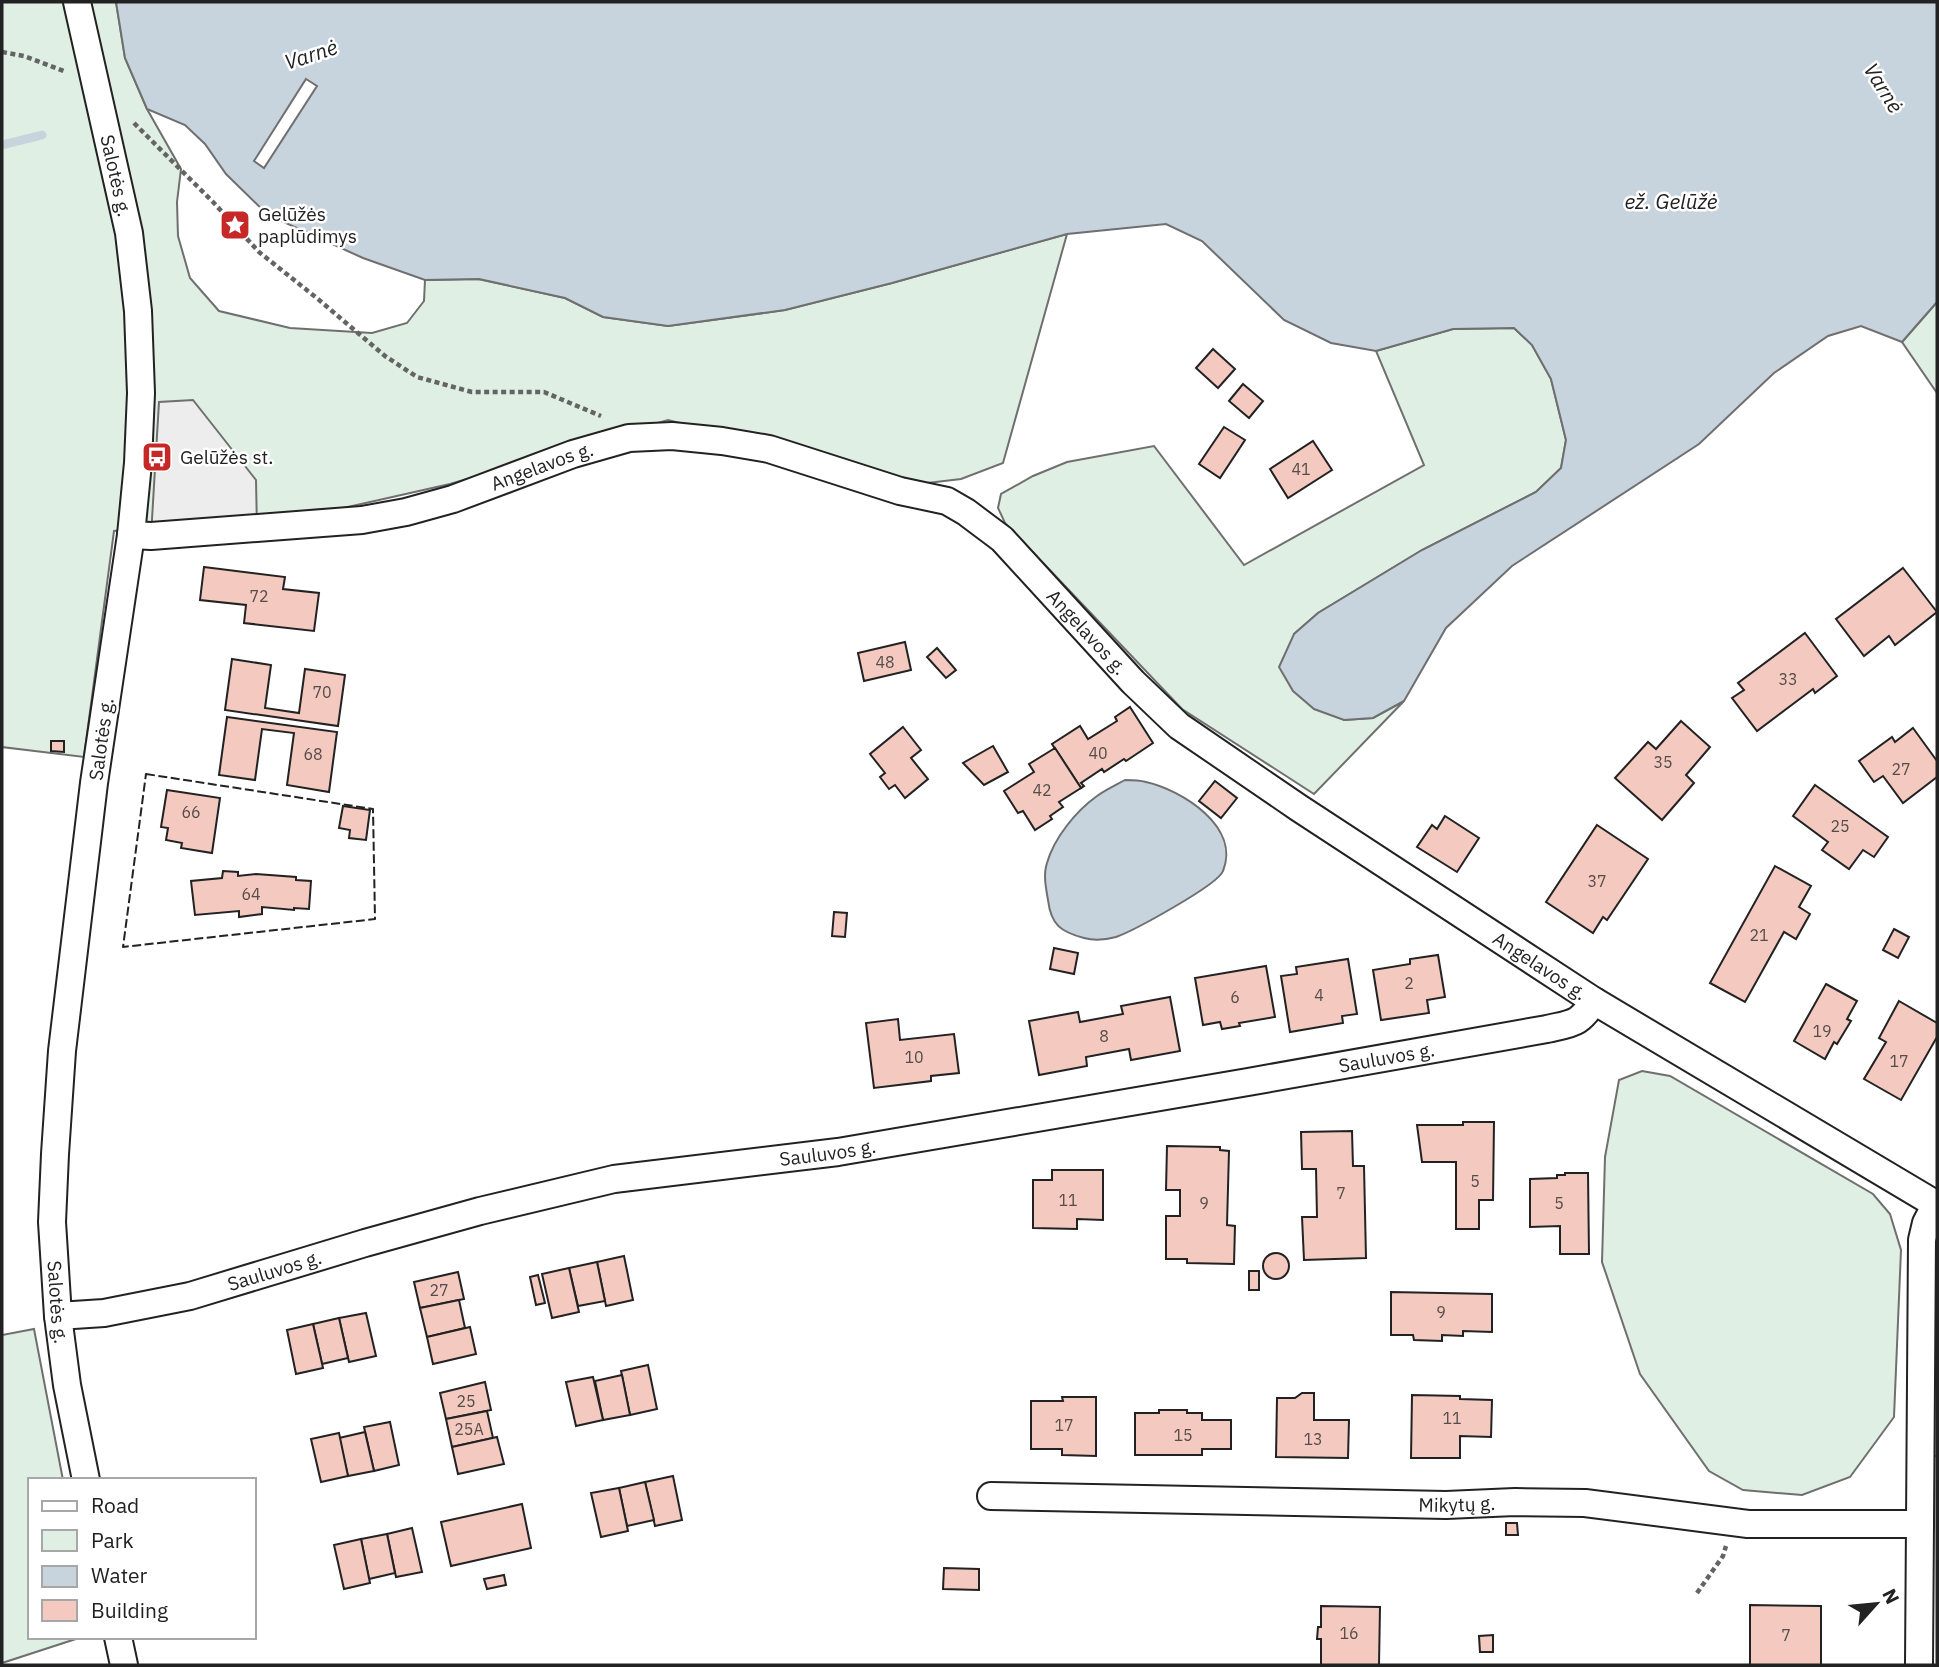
<svg xmlns="http://www.w3.org/2000/svg" width="1939" height="1667" font-family="'IBM Plex Sans',sans-serif">
	<style>
		.green { fill: #e0efe3; stroke: #6f6f6f; stroke-width: 2 }
		.parking { fill: #ededed; stroke: #6f6f6f; stroke-width: 2 }
		.water { fill: #c7d3dd; stroke: #6f6f6f; stroke-width: 2 }
		.pier { fill: #fff; stroke: #6f6f6f; stroke-width: 2 }
		.lines { fill: none; stroke-linecap: round; stroke-linejoin: round }
		.stream { stroke: #c7d3dd; stroke-width: 9 }
		.building { fill: #f3c9c0; stroke: #222; stroke-width: 2 }
		.minor-casing { stroke: #222; stroke-width: 30 }
		.path { stroke: #646464; stroke-width: 4.5; stroke-dasharray: 5 3.5; stroke-linecap: butt }
		.minor { stroke: #fff; stroke-width: 26 }
		.fence { stroke: #222; stroke-width: 2; stroke-dasharray: 9 3.5; stroke-linecap: butt }
		.labels { text-anchor: middle; stroke-width: 5; stroke-linejoin: round; paint-order: stroke }
		.number-label { font-size: 16px; fill: #564c4a }
		.street-label { font-size: 19px; fill: #222; stroke: #fff }
		.poi-label { font-size: 19px; fill: #222; stroke: #fff; text-anchor: start }
		.water-label { font-size: 21px; font-style: italic; fill: #222; stroke: #fff }
	</style>
	<rect width="100%" height="100%" fill="#fff"/>
	<g class="green">
		<polygon points="2,2 116,2 125,58 147,109 181,169 177,202 178,236 190,278 219,311 290,328 372,333 407,323 424,301 425,280 478,279 565,298 603,317 668,326 785,310 892,283 1067,234 1003,463 961,479 919,484 668,420 450,484 339,509 114,531 84,757 2,747"/>
		<polygon points="1937,302 1937,393 1902,342"/>
		<polygon points="1514,328 1532,345 1551,379 1566,440 1561,468 1536,492 1422,550 1318,613 1294,634 1344,720 1373,718 1404,701 1314,794 1182,709 1005,523 998,508 1001,494 1033,476 1067,462 1154,446 1244,565 1424,465 1376,351 1453,329"/>
		<polygon points="1642,1071 1670,1076 1873,1194 1890,1214 1901,1250 1894,1417 1850,1477 1802,1495 1743,1490 1709,1471 1640,1374 1602,1262 1605,1157 1619,1080"/>
		<polygon points="1937,1249 1937,1456 1932,1456 1934,1253"/>
		<polygon points="34,1329 63,1480 30,1480 30,1637 82,1637 2,1663 2,1335"/>
	</g>
	<polygon class="parking" points="193,400 256,480 257,529 151,536 159,402"/>
	<g class="water">
		<polygon points="116,2 1937,2 1937,302 1902,342 1861,326 1828,336 1774,373 1699,444 1512,566 1446,628 1404,701 1373,718 1344,720 1314,709 1293,691 1279,667 1294,634 1318,613 1422,550 1536,492 1561,468 1566,440 1551,379 1532,345 1514,328 1453,329 1376,351 1331,343 1284,320 1202,241 1166,224 1067,234 892,283 785,310 668,326 603,317 565,298 479,279 425,280 363,258 268,215 226,174 205,144 185,125 147,109 125,58"/>
		<path d="M1125,780C1132,780 1139,780 1146,782C1182,790 1241,827 1223,871C1218,885 1133,931 1116,937C1105,940 1095,941 1084,938C1061,932 1051,925 1048,900C1046,888 1043,875 1047,863C1054,838 1076,811 1097,796C1105,790 1116,785 1125,780Z"/>
	</g>
	<polygon class="pier" points="306,79 317,86 264,168 254,161"/>
	<g class="lines">
		<polyline class="stream" points="2,145 42,135"/>
	</g>
	<g class="building">
		<polygon points="1213,349 1235,369 1218,388 1196,368"/>
		<polygon points="1243,384 1263,401 1249,418 1229,401"/>
		<polygon points="1224,427 1245,440 1220,478 1199,464"/>
		<polygon points="1313,441 1332,470 1288,498 1270,469"/>
		<polygon points="204,567 285,577 283,589 319,593 314,631 244,623 246,605 200,600"/>
		<polygon points="1903,568 1937,612 1895,645 1889,636 1864,656 1836,619"/>
		<polygon points="1805,633 1837,676 1815,693 1813,689 1757,731 1732,698 1744,690 1738,683"/>
		<polygon points="905,642 911,670 864,681 858,653"/>
		<polygon points="937,648 956,670 946,678 927,657"/>
		<polygon points="232,659 271,665 265,708 299,713 305,669 345,675 338,726 225,710"/>
		<polygon points="1130,707 1153,743 1126,761 1124,759 1104,772 1102,769 1081,783 1084,786 1081,788 1052,744 1080,726 1088,739 1117,721 1115,717"/>
		<polygon points="227,717 337,732 329,792 287,785 294,733 262,729 255,780 219,775"/>
		<polygon points="1681,721 1710,747 1686,775 1694,783 1662,820 1615,778 1648,742 1656,749"/>
		<polygon points="903,727 921,750 911,758 928,779 905,798 895,785 889,789 880,777 885,773 870,754"/>
		<polygon points="1913,728 1937,761 1937,777 1903,803 1883,776 1874,782 1859,761 1892,737 1895,742"/>
		<polygon points="51,741 64,741 64,752 51,751"/>
		<polygon points="993,746 1008,772 984,785 963,763"/>
		<polygon points="1055,748 1081,788 1059,802 1063,807 1050,816 1052,819 1035,830 1023,811 1018,813 1004,791 1034,772 1029,764"/>
		<polygon points="1215,781 1237,798 1221,818 1199,801"/>
		<polygon points="1815,785 1888,837 1874,857 1863,850 1849,869 1822,850 1828,842 1793,816"/>
		<polygon points="167,790 220,798 212,853 181,848 182,843 166,840 168,828 161,827"/>
		<polygon points="343,806 370,810 366,840 349,838 350,830 339,828"/>
		<polygon points="1445,816 1479,838 1457,872 1417,847 1432,825 1437,829"/>
		<polygon points="1597,825 1648,859 1607,920 1603,917 1593,933 1546,902"/>
		<polygon points="1775,866 1811,886 1799,907 1810,914 1796,939 1784,932 1745,1002 1710,983"/>
		<polygon points="223,871 238,872 238,876 256,874 296,877 296,880 311,881 309,909 294,908 294,910 262,907 262,914 239,917 239,911 195,915 191,881 222,878"/>
		<polygon points="834,912 847,913 845,937 832,936"/>
		<polygon points="1894,929 1909,937 1898,958 1883,950"/>
		<polygon points="1054,948 1078,953 1074,974 1050,969"/>
		<polygon points="1438,955 1445,997 1427,1000 1429,1013 1381,1020 1373,970 1410,964 1410,959"/>
		<polygon points="1348,959 1357,1014 1342,1016 1343,1023 1290,1032 1281,976 1297,974 1296,967"/>
		<polygon points="1266,966 1275,1017 1239,1023 1240,1026 1222,1029 1220,1022 1203,1025 1195,978"/>
		<polygon points="1826,984 1857,1001 1847,1019 1851,1021 1837,1044 1834,1042 1825,1059 1794,1041"/>
		<polygon points="1170,997 1180,1051 1131,1060 1129,1049 1086,1057 1087,1066 1039,1075 1029,1021 1078,1012 1080,1022 1123,1014 1121,1006"/>
		<polygon points="1899,1001 1937,1023 1937,1037 1901,1100 1864,1079 1886,1042 1879,1038"/>
		<polygon points="898,1019 900,1040 954,1034 959,1073 931,1076 931,1081 874,1088 866,1023"/>
		<polygon points="1463,1122 1494,1122 1493,1200 1479,1200 1479,1229 1456,1229 1456,1162 1422,1162 1417,1125 1463,1125"/>
		<polygon points="1352,1131 1353,1166 1364,1166 1366,1258 1304,1260 1302,1217 1317,1217 1316,1169 1302,1169 1301,1132"/>
		<polygon points="1167,1146 1220,1147 1220,1150 1229,1151 1227,1225 1235,1226 1234,1264 1187,1263 1187,1259 1166,1259 1166,1216 1180,1216 1180,1190 1166,1190"/>
		<polygon points="1052,1170 1103,1170 1103,1220 1077,1219 1077,1229 1033,1228 1033,1180 1052,1180"/>
		<polygon points="1565,1173 1588,1173 1589,1254 1560,1254 1560,1226 1530,1227 1530,1179 1557,1178 1557,1175 1565,1175"/>
		<circle cx="1276" cy="1266" r="13"/>
		<polygon points="624,1256 633,1300 606,1306 597,1262"/>
		<polygon points="597,1262 605,1301 578,1306 569,1268"/>
		<polygon points="569,1268 579,1312 552,1318 542,1274"/>
		<rect x="1249" y="1271" width="10" height="19"/>
		<polygon points="458,1272 464,1299 420,1308 414,1282"/>
		<polygon points="538,1275 545,1303 536,1305 530,1277"/>
		<polygon points="1391,1292 1492,1294 1492,1332 1463,1331 1463,1336 1442,1335 1442,1341 1414,1340 1413,1335 1391,1335"/>
		<polygon points="459,1300 465,1328 427,1337 420,1308"/>
		<polygon points="366,1313 376,1356 349,1362 339,1318"/>
		<polygon points="339,1318 348,1358 322,1364 313,1324"/>
		<polygon points="313,1324 323,1368 296,1374 287,1330"/>
		<polygon points="470,1327 476,1354 433,1364 427,1337"/>
		<polygon points="648,1365 657,1409 630,1415 621,1371"/>
		<polygon points="622,1375 630,1415 603,1420 595,1381"/>
		<polygon points="593,1377 603,1420 576,1426 566,1382"/>
		<polygon points="485,1382 491,1410 446,1419 440,1393"/>
		<polygon points="1302,1393 1314,1393 1314,1420 1349,1420 1348,1458 1276,1457 1277,1398 1295,1398"/>
		<polygon points="1412,1395 1460,1396 1460,1399 1492,1400 1491,1437 1460,1436 1460,1458 1411,1458"/>
		<polygon points="1062,1397 1096,1397 1096,1456 1062,1455 1062,1449 1031,1449 1031,1401 1063,1401"/>
		<polygon points="1159,1410 1187,1410 1187,1413 1202,1413 1202,1420 1231,1420 1231,1449 1202,1449 1202,1455 1135,1455 1135,1413 1159,1413"/>
		<polygon points="487,1411 493,1438 452,1447 446,1419"/>
		<polygon points="390,1422 399,1465 374,1471 364,1427"/>
		<polygon points="365,1432 374,1471 348,1476 339,1438"/>
		<polygon points="339,1433 348,1476 321,1482 311,1439"/>
		<polygon points="497,1437 504,1464 458,1474 452,1447"/>
		<polygon points="673,1476 682,1520 655,1526 645,1482"/>
		<polygon points="645,1482 654,1520 627,1526 619,1488"/>
		<polygon points="619,1488 628,1531 601,1537 591,1493"/>
		<polygon points="522,1504 531,1548 451,1566 441,1522"/>
		<polygon points="1506,1523 1517,1523 1518,1535 1506,1535"/>
		<polygon points="412,1528 422,1572 396,1577 387,1534"/>
		<polygon points="387,1534 395,1573 369,1579 361,1539"/>
		<polygon points="361,1539 370,1583 344,1589 334,1545"/>
		<polygon points="944,1568 979,1569 979,1590 943,1589"/>
		<polygon points="504,1575 506,1585 487,1589 484,1579"/>
		<polygon points="1750,1605 1821,1606 1821,1665 1750,1665"/>
		<polygon points="1321,1606 1380,1607 1379,1665 1321,1665 1321,1639 1317,1639 1318,1627 1321,1627"/>
		<polygon points="1493,1635 1493,1652 1480,1652 1479,1636"/>
	</g>
	<g class="lines">
		<g class="minor-casing">
			<g id="minor">
				<path id="s1" d="M77,2L129,233L138,311L141,393L138,463L131,535L94,783L62,1051L55,1154L52,1222L58,1316L67,1385L86,1480"/>
				<path id="s2" d="M131,535L151,536L362,520L406,512L453,499L573,454L629,438L672,436L722,441L769,449L900,491L947,501L966,512L1002,539L1133,682L1179,726L1299,808L1594,1001L1937,1205"/>
				<path id="s3" d="M58,1316L104,1313L190,1296L365,1243L480,1211L614,1179L838,1152L1248,1082L1547,1029C1572,1023 1579,1025 1594,1001"/>
				<path id="s4" d="M991,1496L1446,1505L1515,1502L1585,1503L1748,1524H1920"/>
				<polyline points="118,1637 124,1665"/>
				<polyline points="1919,1665 1922,1240 1926,1223 1936,1204"/>
			</g>
		</g>
		<g class="path">
			<polyline points="2,52 24,56 64,71"/>
			<polyline points="134,123 213,202 259,252 318,299 385,356 417,377 472,392 544,392 601,416"/>
			<polyline points="1697,1593 1723,1556 1726,1546"/>
		</g>
		<use href="#minor" class="minor"/>
		<polygon class="fence" points="146,774 373,809 375,919 123,947"/>
	</g>
	<defs>
		<g id="sight-square" transform="scale(1.575)"><rect x="-9" y="-9" width="18" height="18" rx="4" fill="#c62828" stroke="#fff"/><path d="M0-6L1.8-2.2L6-1.7L2.9 1.2L3.7 5.4L0 3.3L-3.7 5.4L-2.9 1.2L-6-1.7L-1.8-2.2Z" fill="#fff"/></g>
		<g id="bus-square" transform="scale(1.575)"><rect x="-9" y="-9" width="18" height="18" rx="4" fill="#c62828" stroke="#fff"/><path d="M-5-6H5V4H4V6H2V4H-2V6H-4V4H-5ZM-3.5-4V0h7V-4ZM-3.5 1.2v1.5H-2V1.2ZM2 1.2v1.5H3.5V1.2Z" fill="#fff"/></g>
	</defs>
	<g fill-rule="evenodd">
		<use href="#sight-square" x="235" y="225"/>
		<use href="#bus-square" x="157" y="457"/>
	</g>
	<g class="labels">
		<g class="number-label">
			<text x="1301" y="475">41</text>
			<text x="259" y="602">72</text>
			<text x="885" y="668">48</text>
			<text x="1788" y="685">33</text>
			<text x="322" y="698">70</text>
			<text x="1098" y="759">40</text>
			<text x="313" y="760">68</text>
			<text x="1663" y="768">35</text>
			<text x="1901" y="775">27</text>
			<text x="1042" y="796">42</text>
			<text x="191" y="818">66</text>
			<text x="1840" y="832">25</text>
			<text x="1597" y="887">37</text>
			<text x="251" y="900">64</text>
			<text x="1759" y="941">21</text>
			<text x="1409" y="989">2</text>
			<text x="1319" y="1001">4</text>
			<text x="1235" y="1003">6</text>
			<text x="1822" y="1037">19</text>
			<text x="1104" y="1042">8</text>
			<text x="914" y="1063">10</text>
			<text x="1899" y="1067">17</text>
			<text x="1475" y="1187">5</text>
			<text x="1341" y="1199">7</text>
			<text x="1068" y="1206">11</text>
			<text x="1204" y="1209">9</text>
			<text x="1559" y="1209">5</text>
			<text x="439" y="1296">27</text>
			<text x="1441" y="1318">9</text>
			<text x="466" y="1407">25</text>
			<text x="1452" y="1424">11</text>
			<text x="1064" y="1431">17</text>
			<text x="469" y="1435">25A</text>
			<text x="1183" y="1441">15</text>
			<text x="1313" y="1445">13</text>
			<text x="1349" y="1639">16</text>
			<text x="1786" y="1641">7</text>
		</g>
		<g class="street-label">
			<text dy="7" stroke="none"><textPath href="#s1" startOffset="178">Salotės g.</textPath></text>
			<text dy="7" stroke="none"><textPath href="#s2" startOffset="420">Angelavos g.</textPath></text>
			<text dy="7" stroke="none"><textPath href="#s2" startOffset="1031">Angelavos g.</textPath></text>
			<text transform="translate(101 739) rotate(-82)" y="7">Salotės g.</text>
			<text dy="7" stroke="none"><textPath href="#s2" startOffset="1596">Angelavos g.</textPath></text>
			<text dy="7" stroke="none"><textPath href="#s3" startOffset="1356">Sauluvos g.</textPath></text>
			<text dy="7" stroke="none"><textPath href="#s3" startOffset="789">Sauluvos g.</textPath></text>
			<text dy="7" stroke="none"><textPath href="#s3" startOffset="222">Sauluvos g.</textPath></text>
			<text dy="7" stroke="none"><textPath href="#s1" startOffset="1312">Salotės g.</textPath></text>
			<text dy="7" stroke="none"><textPath href="#s4" startOffset="466">Mikytų g.</textPath></text>
		</g>
		<g class="poi-label">
			<text x="258" y="221">Gelūžės<tspan x="258" dy="22">paplūdimys</tspan></text>
			<text x="180" y="464">Gelūžės st.</text>
		</g>
		<g class="water-label">
			<text transform="translate(311 55) rotate(-18)" y="7">Varnė</text>
			<text transform="translate(1883 88) rotate(58)" y="7">Varnė</text>
			<text x="1671" y="209">ež. Gelūžė</text>
		</g>
	</g>
	<rect width="1939" height="1667" fill="none" stroke="#222222" stroke-width="7"/>
	<rect x="28" y="1478" width="228" height="161" fill="#ffffff" stroke="#a7a7a7" stroke-width="2"/>
	<rect x="42" y="1501" width="35" height="10" fill="#ffffff" stroke="#a7a7a7" stroke-width="2"/>
	<text x="91" y="1513" font-size="21" fill="#222222">Road</text>
	<rect x="42" y="1530" width="35" height="21" fill="#e0efe3" stroke="#a7a7a7" stroke-width="2"/>
	<text x="91" y="1548" font-size="21" fill="#222222">Park</text>
	<rect x="42" y="1566" width="35" height="21" fill="#c7d3dd" stroke="#a7a7a7" stroke-width="2"/>
	<text x="91" y="1583" font-size="21" fill="#222222">Water</text>
	<rect x="42" y="1600" width="35" height="21" fill="#f3c9c0" stroke="#a7a7a7" stroke-width="2"/>
	<text x="91" y="1618" font-size="21" fill="#222222">Building</text>
	<g transform="translate(1876 1604) rotate(63)" stroke="#ffffff" stroke-width="5" paint-order="stroke">
	<path d="M0-5L12 26L0 18L-12 26Z" fill="#222222"/>
	<text y="-10" font-size="19" font-weight="bold" text-anchor="middle" fill="#222222">N</text>
	</g>
</svg>
